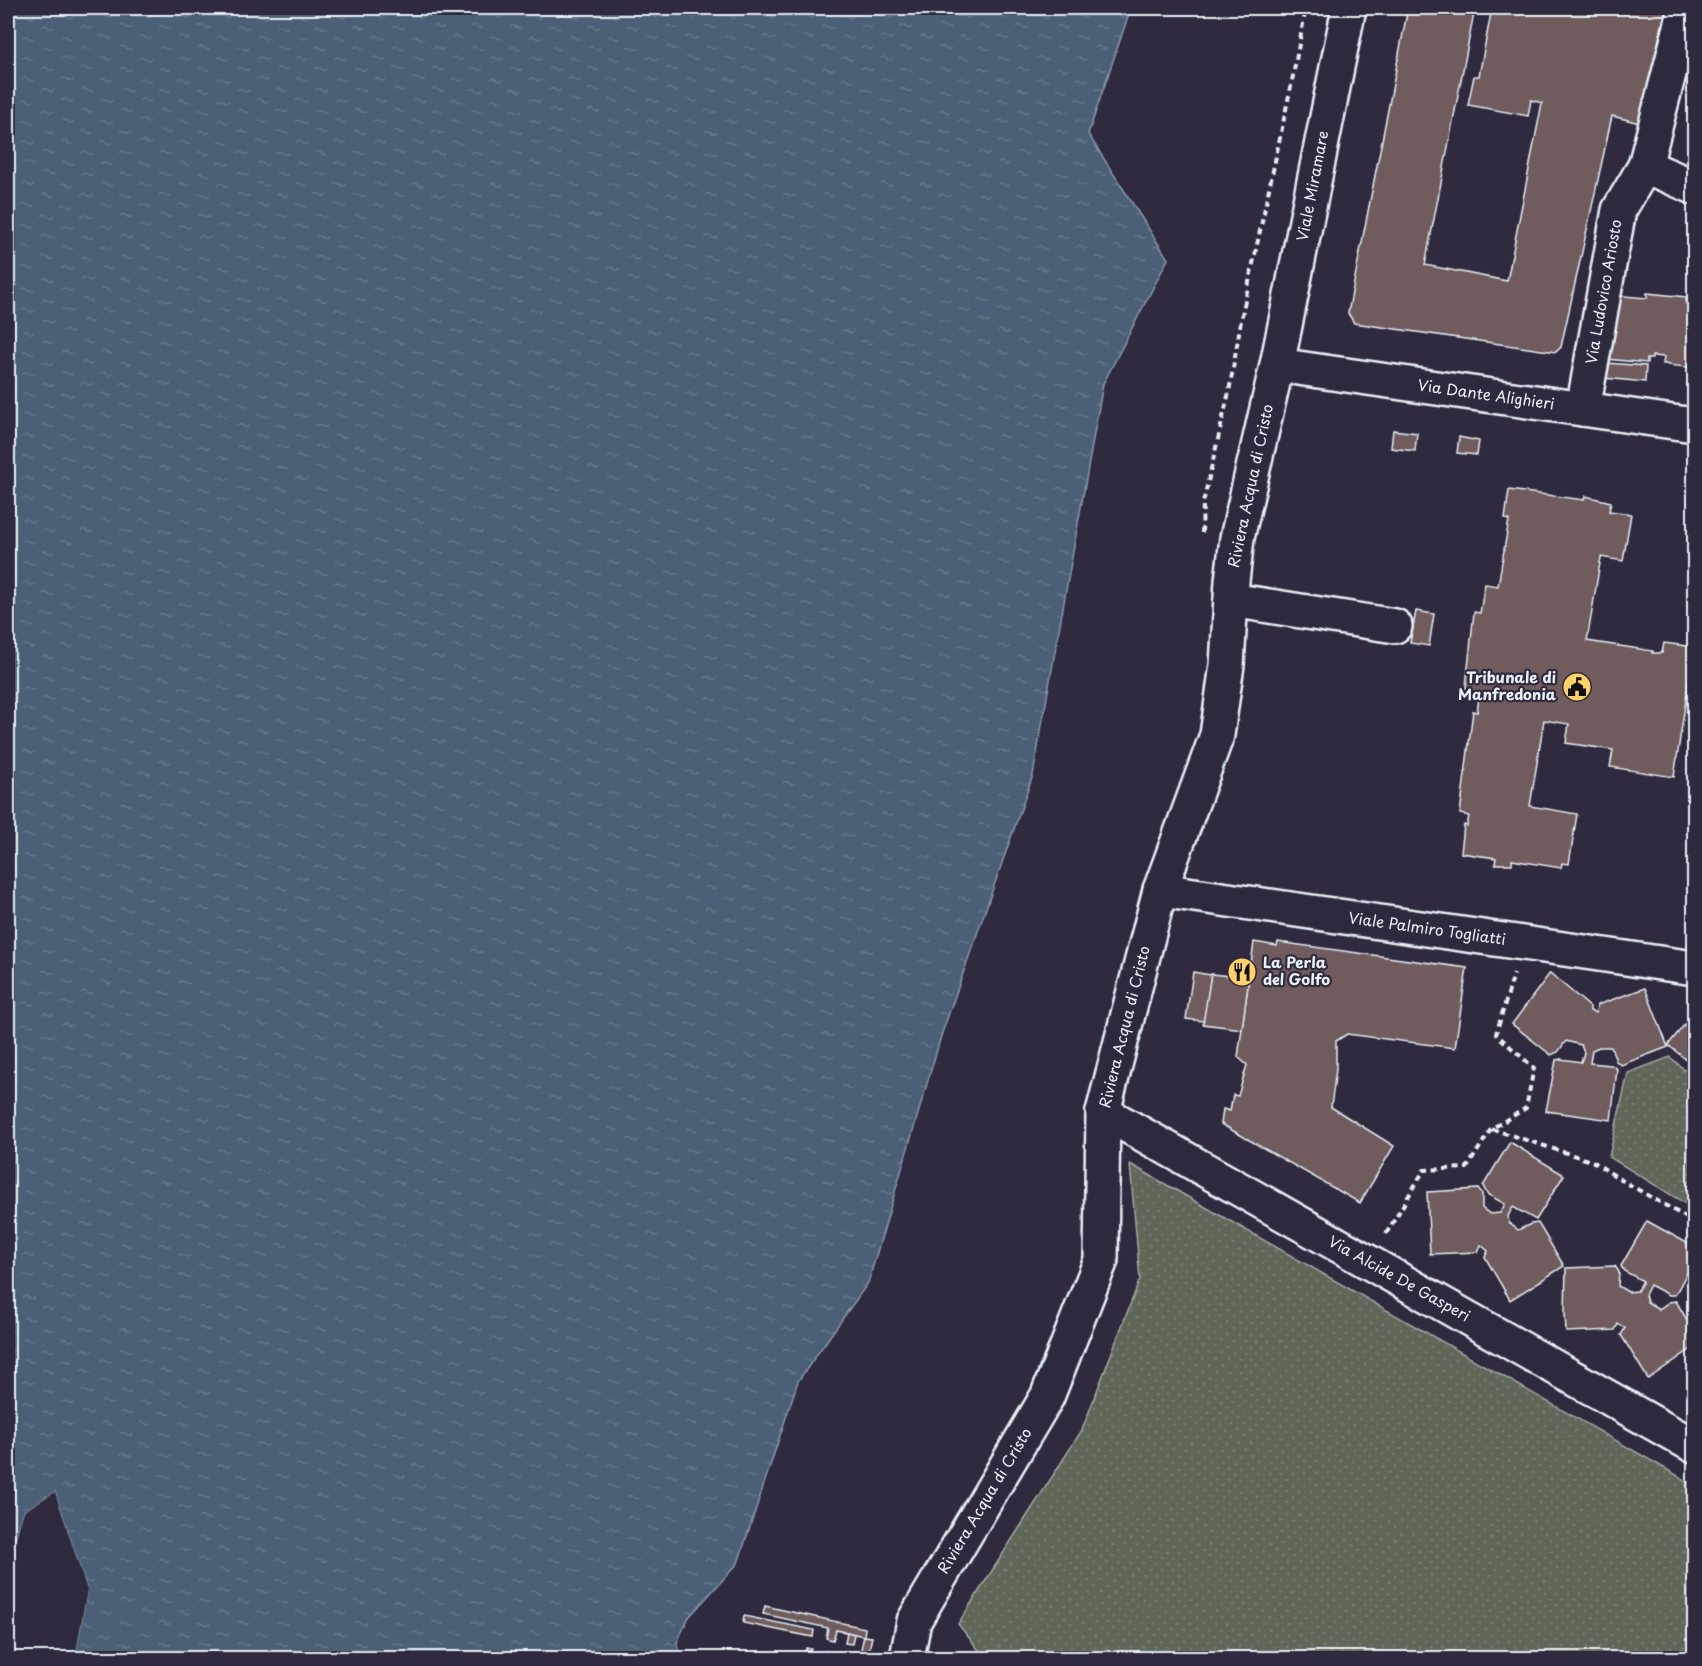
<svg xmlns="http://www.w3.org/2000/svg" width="1702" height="1666" font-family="'Playpen Sans',sans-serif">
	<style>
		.green { fill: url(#green-dots); stroke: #a4aca8; stroke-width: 1.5 }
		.water { fill: url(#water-ripples); stroke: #8a9aaa; stroke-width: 1.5 }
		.pier { fill: #2f2a3d }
		.building { fill: #705b5d; stroke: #e8f1f8; stroke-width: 1.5 }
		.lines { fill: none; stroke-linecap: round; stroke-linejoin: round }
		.minor-casing { stroke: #e8f1f8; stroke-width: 38 }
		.path { stroke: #e8f1f8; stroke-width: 4; stroke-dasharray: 6 4.5; stroke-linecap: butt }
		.minor { stroke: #2f2a3d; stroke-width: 33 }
		.labels { text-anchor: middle; stroke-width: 4.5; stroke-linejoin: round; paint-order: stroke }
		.street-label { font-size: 15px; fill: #e8f1f8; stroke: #2f2a3d }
		.poi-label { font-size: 15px; font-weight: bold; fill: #e8f1f8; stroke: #2f2a3d; text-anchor: end }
	</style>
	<defs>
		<pattern id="green-dots" width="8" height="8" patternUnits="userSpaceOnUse" patternTransform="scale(1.5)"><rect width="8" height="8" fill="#606659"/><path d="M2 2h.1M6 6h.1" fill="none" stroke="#777c72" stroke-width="1.8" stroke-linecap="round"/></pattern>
		<pattern id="water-ripples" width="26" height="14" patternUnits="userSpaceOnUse" patternTransform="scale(1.5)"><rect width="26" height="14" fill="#4b6076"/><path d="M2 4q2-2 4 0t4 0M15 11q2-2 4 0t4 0" fill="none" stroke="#65778a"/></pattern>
	</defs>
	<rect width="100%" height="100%" fill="#2f2a3d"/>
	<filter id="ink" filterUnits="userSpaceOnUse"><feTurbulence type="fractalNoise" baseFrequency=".0167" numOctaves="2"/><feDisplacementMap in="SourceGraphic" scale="12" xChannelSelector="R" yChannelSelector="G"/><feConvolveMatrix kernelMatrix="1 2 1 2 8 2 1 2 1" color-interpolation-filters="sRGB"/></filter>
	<g filter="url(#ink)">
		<g class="green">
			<polygon points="1670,1057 1694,1078 1694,1209 1609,1157 1628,1073"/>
			<polygon points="1130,1164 1694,1485 1694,1658 985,1658 958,1624 1082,1430 1140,1279"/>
		</g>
		<polygon class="water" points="8,8 1131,8 1088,134 1168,259 1103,384 1033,775 942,1033 868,1283 798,1381 738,1563 689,1617 677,1642 682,1658 75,1658 87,1590 55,1492 24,1511 8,1562"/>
		<polygon class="pier" points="55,1492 87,1590 75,1658 72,1658 84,1590 54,1497 26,1513 10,1563 8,1565 24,1511"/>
		<g class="building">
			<polygon points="1408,8 1475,8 1425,265 1507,281 1542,103 1531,100 1528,116 1468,105 1474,76 1479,76 1492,8 1666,8 1640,123 1612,116 1561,347 1556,352 1354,323 1348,313"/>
			<polygon points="1647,293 1686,297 1686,304 1694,305 1694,368 1668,365 1669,364 1663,364 1664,357 1652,356 1652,359 1647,359 1647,363 1606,359 1612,295 1647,298"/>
			<polygon points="1606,363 1646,366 1645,382 1604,378"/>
			<polygon points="1393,430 1417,433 1415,451 1391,448"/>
			<polygon points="1459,437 1479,441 1477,455 1457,453"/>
			<polygon points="1509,490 1584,500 1585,496 1611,502 1609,511 1631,514 1623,561 1601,557 1587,641 1653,651 1652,653 1662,653 1664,643 1694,647 1674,777 1610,767 1613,750 1566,743 1569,724 1544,720 1530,806 1577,814 1569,864 1562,863 1561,868 1512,860 1512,864 1495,864 1496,858 1461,853 1464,825 1467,826 1469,816 1460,814 1473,711 1477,712 1479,697 1465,695 1474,612 1480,613 1485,584 1498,586 1509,520 1505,519"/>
			<polygon points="1416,611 1434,614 1429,646 1410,643"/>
			<polygon points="1254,942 1277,946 1278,942 1467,968 1455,1048 1347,1034 1336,1041 1336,1069 1331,1107 1394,1146 1360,1203 1221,1124 1223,1109 1230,1111 1233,1095 1238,1096 1247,1065 1238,1057"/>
			<polygon points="1193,972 1211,975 1204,1021 1186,1019"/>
			<polygon points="1550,973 1590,1007 1590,1011 1596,1013 1597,1005 1645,988 1668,1047 1621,1065 1616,1061 1611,1047 1599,1047 1592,1050 1590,1063 1611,1065 1617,1069 1611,1120 1546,1111 1556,1060 1561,1059 1581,1062 1584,1053 1581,1045 1566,1041 1558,1052 1551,1055 1512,1024"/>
			<polygon points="1211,974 1249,978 1242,1029 1203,1024"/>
			<polygon points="1694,1013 1694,1066 1668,1045"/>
			<polygon points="1510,1142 1564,1175 1536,1220 1513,1207 1508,1216 1509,1223 1518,1230 1531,1224 1538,1223 1564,1266 1510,1300 1485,1257 1488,1251 1481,1245 1478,1252 1430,1254 1427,1192 1478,1189 1482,1194 1482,1208 1490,1214 1500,1213 1505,1204 1487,1194 1483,1186"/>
			<polygon points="1647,1221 1694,1247 1694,1260 1675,1295 1669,1295 1650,1285 1645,1295 1647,1302 1659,1309 1669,1302 1676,1301 1694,1332 1694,1347 1648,1379 1621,1335 1625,1328 1618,1324 1615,1330 1566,1332 1565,1313 1566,1268 1615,1266 1619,1272 1618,1286 1628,1292 1637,1291 1643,1281 1624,1271 1621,1266"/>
			<polygon points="765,1606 865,1628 864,1636 836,1630 833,1640 826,1638 828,1628 763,1614"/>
			<polygon points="744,1616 814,1630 813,1637 743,1623"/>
			<polygon points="847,1632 854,1634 852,1644 845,1643"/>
			<polygon points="864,1636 872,1637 867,1658 859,1658"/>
			<polygon points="806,1648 811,1649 809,1658 804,1658"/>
			<polygon points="825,1651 832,1653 830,1658 824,1658"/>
		</g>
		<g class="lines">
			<g class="minor-casing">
				<g id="minor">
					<polyline points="1645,166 1694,187"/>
					<polyline points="1277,365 1694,425"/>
					<polyline points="1583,409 1619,210 1645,166 1686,8"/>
					<polyline points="1231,600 1395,626"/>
					<polyline points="1160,890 1694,968"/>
					<polyline points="1103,1112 1694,1446"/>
					<polyline points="907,1658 914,1621 1047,1397 1101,1260 1103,1112 1160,890 1217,735 1227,665 1232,581 1237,538 1277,365 1349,8"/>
				</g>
			</g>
			<g class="path">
				<polyline points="1202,533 1203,503 1229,392 1242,315 1291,86 1306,8"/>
				<polyline points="1492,1129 1594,1162 1618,1178 1694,1222"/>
				<polyline points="1386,1234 1424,1170 1467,1168 1491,1129 1526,1108 1534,1068 1496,1034 1514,974"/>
			</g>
			<use href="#minor" class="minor"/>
		</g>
	</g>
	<defs>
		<g id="civic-disc" transform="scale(1.5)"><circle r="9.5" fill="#ffd166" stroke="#2f2a3d"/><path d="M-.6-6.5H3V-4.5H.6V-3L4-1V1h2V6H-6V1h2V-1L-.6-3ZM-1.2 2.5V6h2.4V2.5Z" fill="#111"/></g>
		<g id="restaurant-disc" transform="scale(1.5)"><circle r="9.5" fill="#ffd166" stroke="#2f2a3d"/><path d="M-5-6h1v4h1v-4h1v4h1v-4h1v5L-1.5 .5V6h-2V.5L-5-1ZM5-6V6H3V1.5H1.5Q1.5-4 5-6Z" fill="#111"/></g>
	</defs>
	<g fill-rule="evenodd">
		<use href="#civic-disc" x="1577" y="687"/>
		<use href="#restaurant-disc" x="1242" y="972"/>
	</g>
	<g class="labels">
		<g class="street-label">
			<text transform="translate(1313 186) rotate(-79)" y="5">Viale Miramare</text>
			<text transform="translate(1604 292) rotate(-80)" y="5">Via Ludovico Ariosto</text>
			<text transform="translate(1486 395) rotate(8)" y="5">Via Dante Alighieri</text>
			<text transform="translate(1251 486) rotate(-78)" y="5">Riviera Acqua di Cristo</text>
			<text transform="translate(1427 929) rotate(8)" y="5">Viale Palmiro Togliatti</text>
			<text transform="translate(1125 1027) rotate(-76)" y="5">Riviera Acqua di Cristo</text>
			<text transform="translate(1399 1279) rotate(29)" y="5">Via Alcide De Gasperi</text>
			<text transform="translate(985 1501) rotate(-59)" y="5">Riviera Acqua di Cristo</text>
		</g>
		<g class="poi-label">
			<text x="1556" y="683">Tribunale di<tspan x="1556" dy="17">Manfredonia</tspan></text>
			<text x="1263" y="968" text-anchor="start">La Perla<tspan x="1263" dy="17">del Golfo</tspan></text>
		</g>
	</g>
	<rect width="1702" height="1666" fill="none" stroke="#2f2a3d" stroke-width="30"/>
	<rect x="15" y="15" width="1672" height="1636" fill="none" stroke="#e8f1f8" stroke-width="2" filter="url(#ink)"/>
</svg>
